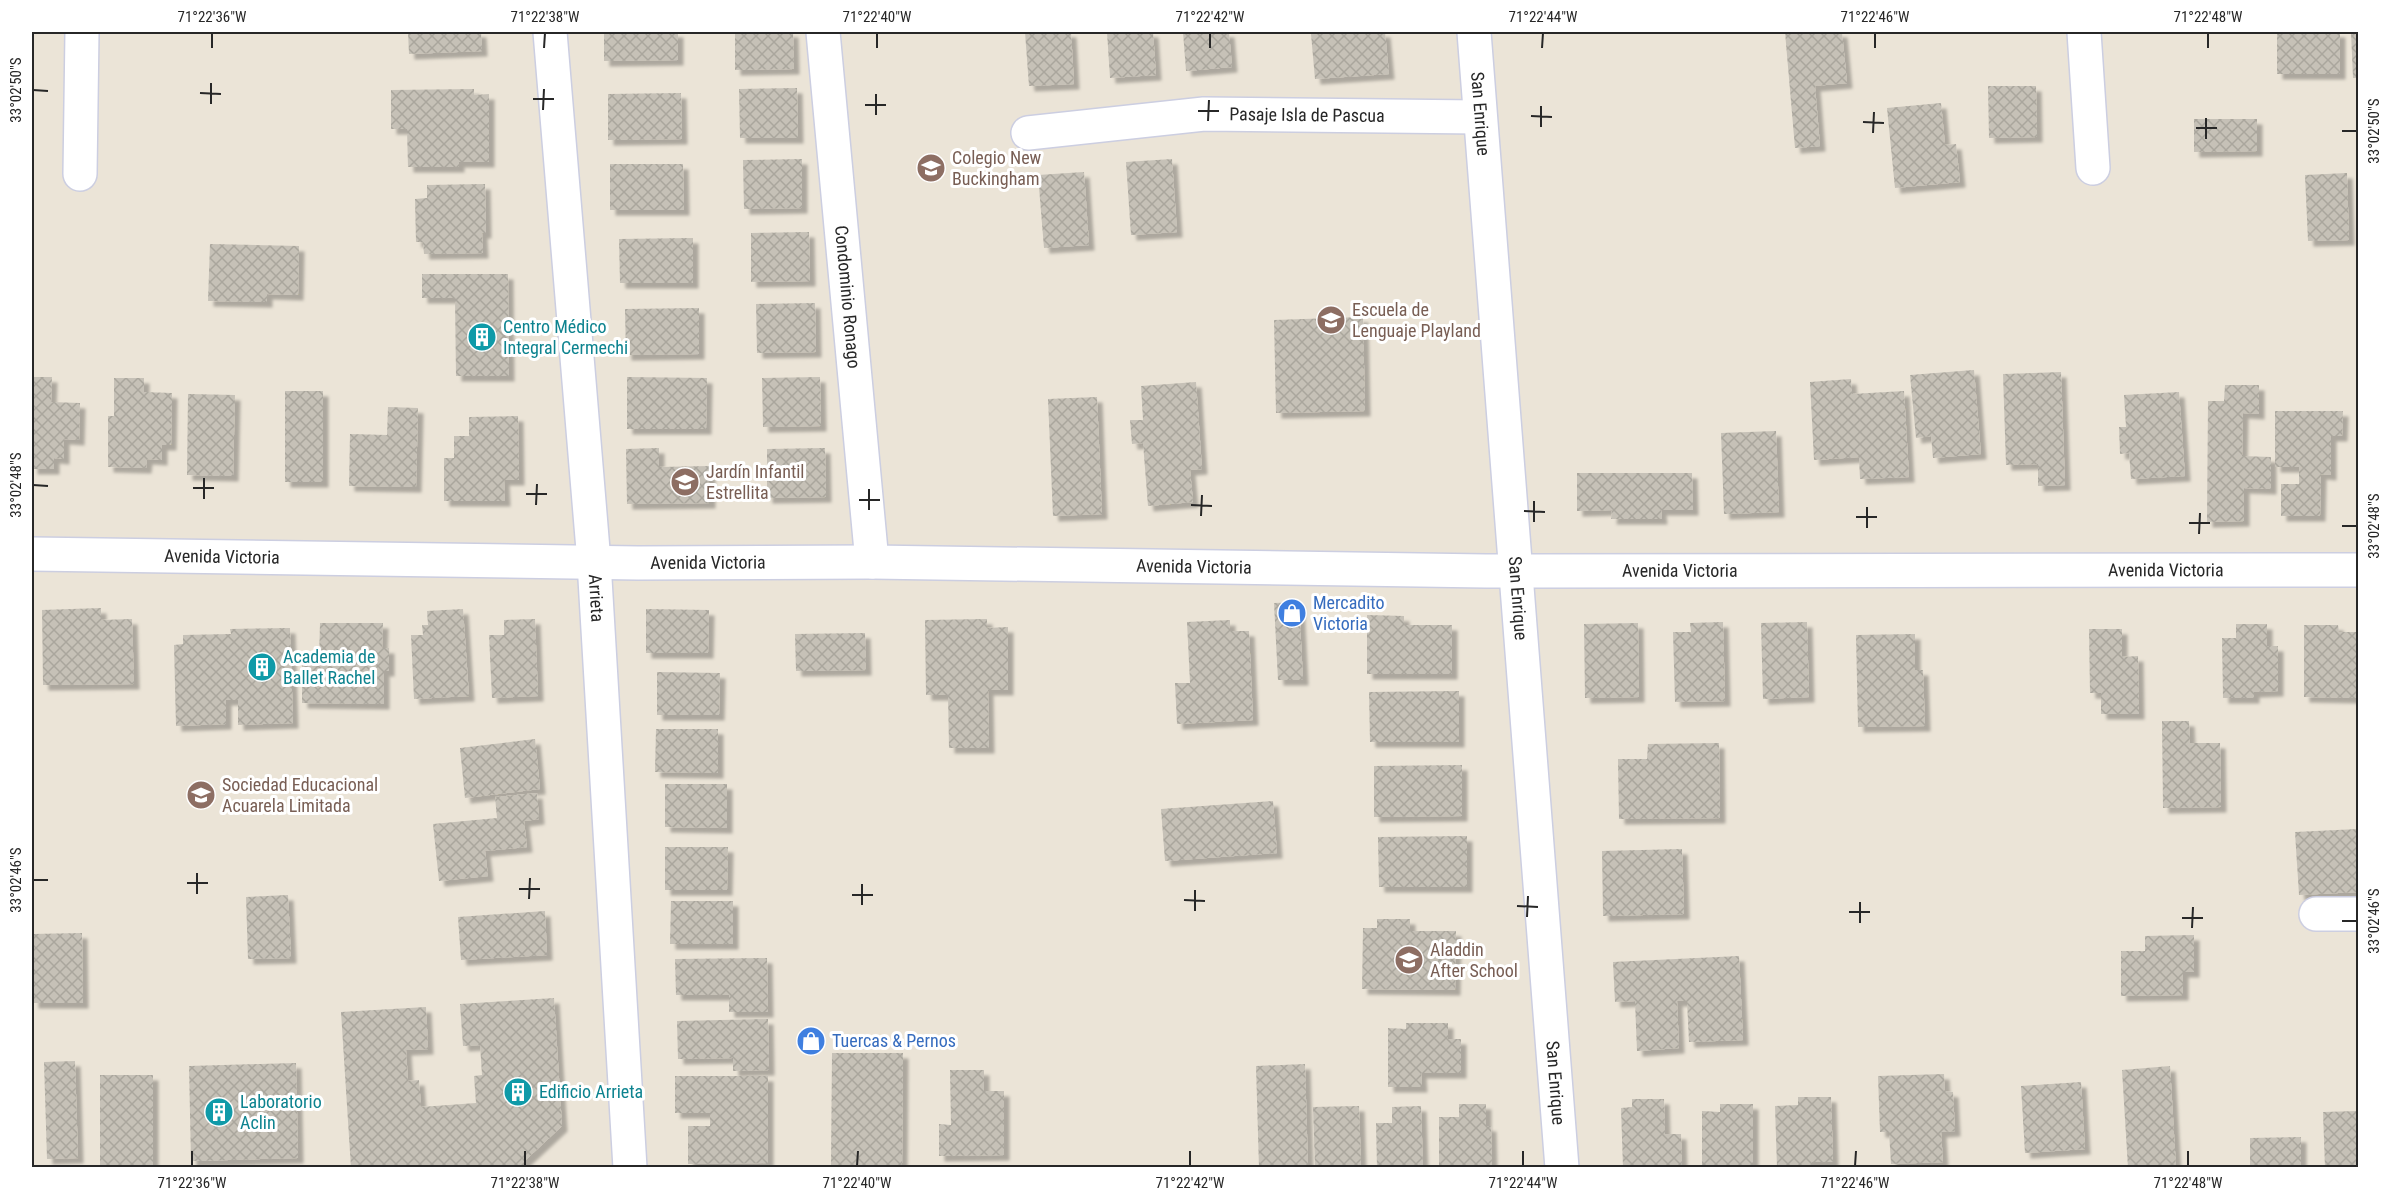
<svg xmlns="http://www.w3.org/2000/svg" width="2390" height="1199" font-family="'Roboto Condensed',sans-serif">
	<style>
		.building { fill: url(#building-cross-hatch); filter: url(#shadow) }
		.lines { fill: none; stroke-linecap: round; stroke-linejoin: round }
		.minor-casing { stroke: #cccee1; stroke-width: 36 }
		.minor { stroke: #fff; stroke-width: 33 }
		.ticks { fill: none; stroke: #272727; stroke-width: 2 }
		.labels { text-anchor: middle; stroke-width: 6; stroke-linejoin: round; paint-order: stroke }
		.street-label { font-size: 18px; fill: #272727; stroke: #fff }
		.education-label { font-size: 18px; fill: #785e54; stroke: #fff; text-anchor: start }
		.culture-label { font-size: 18px; fill: #0d838f; stroke: #fff; text-anchor: start }
		.shop-label { font-size: 18px; fill: #366cbe; stroke: #fff; text-anchor: start }
		.neatline { fill: none; stroke: #272727; stroke-width: 2 }
		.ticks-label { font-size: 15px; text-anchor: middle; fill: #272727 }
	</style>
	<defs>
		<pattern id="building-cross-hatch" width="8" height="8" patternUnits="userSpaceOnUse" patternTransform="scale(1.5)"><rect width="8" height="8" fill="#c6c1b7"/><path d="M0 0l8 8M0 8l8-8" fill="none" stroke="#aaa69d"/></pattern>
		<filter id="shadow"><feDropShadow dx="5.5" dy="5.5" stdDeviation="1.5" flood-color="#0004"/></filter>
	</defs>
	<rect width="100%" height="100%" fill="#ebe4d7"/>
	<g class="building">
		<polygon points="408,32 481,32 482,51 409,54"/>
		<polygon points="604,32 678,32 678,60 604,61"/>
		<polygon points="735,32 793,32 794,69 735,70"/>
		<polygon points="1025,32 1071,32 1074,84 1029,86"/>
		<polygon points="1107,32 1153,32 1156,75 1110,78"/>
		<polygon points="1183,32 1229,32 1232,67 1186,71"/>
		<polygon points="1340,32 1385,32 1389,74 1315,79 1311,34"/>
		<polygon points="1785,32 1842,32 1847,83 1815,86 1820,146 1795,148"/>
		<rect x="2277" y="32" width="63" height="42"/>
		<polygon points="2351,32 2358,32 2358,78 2353,78"/>
		<polygon points="1988,86 2036,86 2037,137 1989,138"/>
		<polygon points="797,88 798,138 740,138 739,89"/>
		<polygon points="474,89 474,95 489,94 489,162 459,162 459,167 408,167 407,129 391,129 391,90"/>
		<polygon points="681,93 682,139 608,140 608,94"/>
		<polygon points="1941,103 1945,145 1956,144 1960,182 1895,188 1887,108"/>
		<polygon points="2194,119 2257,119 2257,151 2194,152"/>
		<polygon points="802,159 802,208 744,209 743,160"/>
		<polygon points="1172,159 1177,232 1131,235 1126,162"/>
		<polygon points="610,164 683,164 684,210 610,210"/>
		<polygon points="1084,172 1089,245 1044,248 1038,175"/>
		<polygon points="2347,173 2349,240 2308,241 2305,175"/>
		<polygon points="485,184 486,233 482,233 483,253 424,254 423,242 416,242 415,199 427,198 427,185"/>
		<polygon points="809,232 810,281 751,282 751,233"/>
		<polygon points="693,238 693,283 620,283 619,239"/>
		<polygon points="210,244 299,246 298,295 267,294 267,302 208,301"/>
		<polygon points="422,274 508,274 509,376 456,376 455,298 422,298"/>
		<polygon points="815,303 816,352 757,353 756,304"/>
		<polygon points="699,308 699,354 626,355 625,309"/>
		<polygon points="1363,317 1365,411 1276,413 1274,320"/>
		<polygon points="1974,370 1981,454 1933,458 1931,436 1916,438 1910,375"/>
		<polygon points="2061,372 2065,485 2038,486 2038,464 2006,465 2003,374"/>
		<polygon points="32,377 52,377 51,402 80,403 79,440 64,439 64,459 54,458 54,469 32,469"/>
		<polygon points="627,377 707,378 706,429 627,429"/>
		<polygon points="820,377 821,426 763,427 762,378"/>
		<polygon points="114,378 144,378 144,392 172,393 171,445 162,445 162,460 147,459 146,468 108,467 108,416 114,416"/>
		<polygon points="1851,379 1852,394 1904,391 1909,477 1860,479 1859,457 1814,460 1810,382"/>
		<polygon points="1196,382 1202,469 1190,470 1193,502 1148,506 1143,443 1132,444 1130,420 1143,420 1141,386"/>
		<polygon points="2225,385 2259,385 2259,414 2243,413 2242,456 2271,457 2271,489 2244,488 2244,521 2207,522 2208,401 2224,401"/>
		<rect x="285" y="391" width="38" height="91"/>
		<polygon points="2179,392 2185,476 2131,479 2129,453 2120,454 2119,427 2126,427 2124,395"/>
		<polygon points="188,394 235,395 233,476 187,475"/>
		<polygon points="1097,397 1102,514 1053,516 1048,399"/>
		<polygon points="388,407 418,408 416,487 349,486 350,434 387,435"/>
		<polygon points="2275,411 2343,411 2342,436 2331,436 2331,475 2321,474 2320,516 2281,516 2281,484 2299,484 2299,467 2275,467"/>
		<polygon points="518,416 519,480 504,480 505,501 444,501 444,458 454,458 454,436 469,436 469,417"/>
		<polygon points="1776,431 1779,512 1724,514 1721,433"/>
		<polygon points="659,448 659,467 710,466 710,503 627,504 626,449"/>
		<polygon points="825,448 826,497 767,498 767,449"/>
		<polygon points="1577,473 1692,473 1693,510 1661,510 1662,519 1611,519 1612,510 1577,511"/>
		<polygon points="1299,602 1303,680 1278,680 1274,603"/>
		<polygon points="101,608 101,620 132,619 134,684 43,685 42,610"/>
		<polygon points="463,609 469,696 414,699 411,635 423,635 422,625 428,625 427,611"/>
		<polygon points="646,609 709,610 708,653 646,653"/>
		<polygon points="1367,615 1404,616 1404,625 1452,625 1452,674 1367,674"/>
		<polygon points="535,619 538,696 492,698 489,635 504,635 504,620"/>
		<polygon points="987,619 987,628 1008,627 1008,690 988,690 989,748 949,748 948,695 926,695 925,620"/>
		<polygon points="1230,620 1230,631 1249,631 1253,720 1177,724 1175,683 1190,683 1187,622"/>
		<polygon points="1723,622 1725,701 1675,702 1673,632 1691,632 1690,623"/>
		<polygon points="1807,622 1809,697 1763,699 1761,623"/>
		<polygon points="320,623 383,623 382,648 389,648 389,671 384,671 384,704 302,703 302,658 319,659"/>
		<polygon points="1638,623 1639,697 1585,698 1584,624"/>
		<polygon points="2236,624 2267,624 2267,646 2278,646 2278,691 2254,692 2254,698 2223,698 2222,638 2236,638"/>
		<polygon points="2304,625 2338,625 2339,632 2358,632 2358,698 2304,697"/>
		<polygon points="290,628 293,723 238,725 238,700 226,700 226,724 176,726 174,645 183,644 183,635 231,634 230,629"/>
		<polygon points="2089,629 2122,629 2122,657 2138,656 2139,714 2101,714 2101,693 2090,693"/>
		<polygon points="865,633 866,670 796,671 795,634"/>
		<polygon points="1915,634 1915,670 1923,670 1925,726 1858,727 1856,635"/>
		<polygon points="657,672 720,673 719,715 657,715"/>
		<polygon points="1459,691 1459,742 1370,742 1369,692"/>
		<polygon points="2162,721 2189,721 2190,743 2220,743 2221,807 2163,808"/>
		<polygon points="656,729 718,729 718,773 655,772"/>
		<polygon points="535,739 540,789 465,798 460,748"/>
		<polygon points="1719,743 1720,818 1619,819 1618,759 1647,759 1648,744"/>
		<polygon points="1462,765 1462,816 1374,817 1374,766"/>
		<polygon points="665,784 727,784 727,828 665,827"/>
		<polygon points="537,793 539,819 524,821 527,847 485,851 488,876 439,881 433,824 497,818 495,797"/>
		<polygon points="1273,801 1277,853 1165,861 1161,809"/>
		<polygon points="2358,829 2358,892 2299,895 2295,832"/>
		<polygon points="1467,836 1467,887 1379,887 1378,837"/>
		<polygon points="665,847 728,847 727,890 665,890"/>
		<polygon points="1682,849 1684,914 1603,916 1602,851"/>
		<polygon points="288,895 291,958 248,959 246,897"/>
		<polygon points="671,901 733,901 733,944 670,944"/>
		<polygon points="545,911 547,955 461,960 458,917"/>
		<polygon points="1377,919 1410,919 1410,931 1456,931 1455,990 1362,989 1363,928 1377,928"/>
		<polygon points="82,933 83,1003 33,1003 32,934"/>
		<polygon points="2194,935 2194,972 2183,972 2183,995 2121,996 2121,951 2145,951 2145,936"/>
		<polygon points="1739,956 1743,1040 1689,1042 1687,1001 1677,1001 1679,1048 1637,1051 1635,1001 1615,1002 1613,962"/>
		<polygon points="767,958 768,1012 729,1012 729,995 676,995 675,959"/>
		<polygon points="554,998 562,1126 517,1168 351,1168 341,1012 426,1007 428,1049 406,1050 408,1081 419,1080 421,1107 476,1103 474,1076 482,1075 480,1045 463,1046 460,1004"/>
		<polygon points="768,1019 769,1070 733,1071 733,1058 678,1059 677,1021"/>
		<polygon points="1406,1023 1448,1023 1448,1039 1461,1039 1461,1073 1421,1073 1422,1087 1388,1087 1388,1028 1406,1029"/>
		<polygon points="832,1053 903,1053 902,1166 831,1166"/>
		<polygon points="75,1061 78,1158 47,1159 44,1062"/>
		<polygon points="296,1063 298,1158 191,1161 189,1066"/>
		<polygon points="1305,1064 1308,1168 1259,1168 1256,1066"/>
		<polygon points="2170,1066 2176,1168 2128,1168 2122,1070"/>
		<polygon points="950,1070 984,1070 984,1091 1004,1091 1004,1155 939,1156 939,1124 951,1125"/>
		<polygon points="1944,1074 1945,1091 1953,1092 1955,1131 1941,1132 1943,1162 1891,1164 1889,1132 1880,1132 1878,1076"/>
		<rect x="100" y="1075" width="53" height="93"/>
		<polygon points="675,1076 768,1076 768,1163 688,1164 688,1126 710,1126 710,1113 675,1113"/>
		<polygon points="2081,1082 2085,1149 2025,1153 2021,1086"/>
		<polygon points="1798,1097 1831,1097 1833,1162 1812,1162 1812,1168 1777,1168 1775,1106 1798,1105"/>
		<polygon points="1632,1099 1664,1099 1665,1134 1681,1134 1682,1168 1623,1168 1621,1108 1632,1107"/>
		<polygon points="1459,1104 1486,1104 1486,1126 1491,1126 1492,1168 1439,1168 1439,1117 1459,1117"/>
		<polygon points="1720,1104 1753,1104 1753,1168 1702,1168 1702,1111 1720,1112"/>
		<polygon points="1359,1106 1361,1168 1315,1168 1313,1107"/>
		<polygon points="1421,1106 1423,1168 1377,1168 1376,1123 1392,1123 1392,1107"/>
		<polygon points="2358,1111 2358,1168 2325,1168 2323,1112"/>
		<polygon points="2301,1137 2301,1168 2250,1168 2250,1138"/>
	</g>
	<g class="lines">
		<g class="minor-casing">
			<g id="minor">
				<path id="s1" d="M550,32L594,562L630,1168"/>
				<path id="s2" d="M823,32L872,562"/>
				<path id="s3" d="M1474,32L1562,1168"/>
				<polyline points="2084,32 2093,168"/>
				<path id="s4" d="M1028,133L1204,114L1479,117"/>
				<polyline points="80,174 82,32"/>
				<path id="s5" d="M32,554L638,563L872,562L1486,571L2358,570"/>
				<polyline points="2316,914 2358,914"/>
			</g>
		</g>
		<use href="#minor" class="minor"/>
	</g>
	<path class="ticks" d="M212,48V33M544,48L545,33M877,48V33M1210,48V33M1542,48L1543,33M1875,48V33M2208,48V33M33,90L48,91M200,93L221,94M533,99H554M211,104V83M865,105H886M543,110L544,89M1198,111H1219M876,115V94M1531,116L1552,117M1208,121L1209,100M1863,122L1884,123M1541,127V106M2196,128H2217M2342,131H2357M1873,133L1874,112M2206,139V118M33,485L48,486M193,488H214M526,494H547M204,499V478M859,500H880M536,505L537,484M1191,505L1212,506M869,510V489M1524,511L1545,512M1201,516L1202,495M1856,517H1877M1534,522V501M2189,523H2210M2342,526H2357M1867,528V507M2199,534L2200,513M33,880H48M187,883H208M519,889H540M197,894V873M852,895H873M529,899L530,878M1184,900L1205,901M862,905V884M1517,906L1538,907M1195,911V890M1849,912H1870M1527,917L1528,896M2182,918H2203M2342,921H2357M1860,923V902M2192,928L2193,907M192,1166V1151M525,1166V1151M857,1166L858,1151M1190,1166V1151M1523,1166V1151M1855,1166L1856,1151M2188,1166V1151"/>
	<defs>
		<g id="school-disc" transform="scale(1.5)"><circle r="9.5" fill="#8d6e63" stroke="#fff"/><path d="M0-5L7-2L0 1L-7-2ZM-4 1L0 2.5L4 1V4Q0 6-4 4Z" fill="#fff"/></g>
		<g id="building-disc" transform="scale(1.5)"><circle r="9.5" fill="#0f9aa8" stroke="#fff"/><path d="M-4-6H4V6H1V3H-1V6H-4ZM-2.5-4.3h1.7v1.8h-1.7ZM.8-4.3h1.7v1.8H.8ZM-2.5-1h1.7V.8h-1.7ZM.8-1h1.7V.8H.8Z" fill="#fff"/></g>
		<g id="shop-disc" transform="scale(1.5)"><circle r="9.5" fill="#3f7fe0" stroke="#fff"/><path d="M-5-2.5h2.3a2.7 3.5 0 0 1 5.4 0H5L5.5 6h-11ZM-1.5-2.5h3a1.5 2.3 0 0 0-3 0Z" fill="#fff"/></g>
	</defs>
	<g fill-rule="evenodd">
		<use href="#school-disc" x="931" y="168"/>
		<use href="#school-disc" x="1331" y="320"/>
		<use href="#building-disc" x="482" y="337"/>
		<use href="#school-disc" x="685" y="482"/>
		<use href="#shop-disc" x="1292" y="613"/>
		<use href="#building-disc" x="262" y="667"/>
		<use href="#school-disc" x="201" y="795"/>
		<use href="#school-disc" x="1409" y="960"/>
		<use href="#shop-disc" x="811" y="1041"/>
		<use href="#building-disc" x="518" y="1092"/>
		<use href="#building-disc" x="219" y="1112"/>
	</g>
	<g class="labels">
		<g class="street-label">
			<text dy="6" stroke="none"><textPath href="#s4" startOffset="280">Pasaje Isla de Pascua</textPath></text>
			<text dy="6" stroke="none"><textPath href="#s3" startOffset="82">San Enrique</textPath></text>
			<text dy="6" stroke="none"><textPath href="#s2" startOffset="266">Condominio Ronago</textPath></text>
			<text dy="6" stroke="none"><textPath href="#s5" startOffset="190">Avenida Victoria</textPath></text>
			<text dy="6" stroke="none"><textPath href="#s5" startOffset="676">Avenida Victoria</textPath></text>
			<text dy="6" stroke="none"><textPath href="#s5" startOffset="1162">Avenida Victoria</textPath></text>
			<text dy="6" stroke="none"><textPath href="#s5" startOffset="1648">Avenida Victoria</textPath></text>
			<text dy="6" stroke="none"><textPath href="#s5" startOffset="2134">Avenida Victoria</textPath></text>
			<text dy="6" stroke="none"><textPath href="#s1" startOffset="568">Arrieta</textPath></text>
			<text dy="6" stroke="none"><textPath href="#s3" startOffset="568">San Enrique</textPath></text>
			<text dy="6" stroke="none"><textPath href="#s3" startOffset="1054">San Enrique</textPath></text>
		</g>
		<g class="education-label">
			<text x="952" y="164">Colegio New<tspan x="952" dy="21">Buckingham</tspan></text>
			<text x="1352" y="316">Escuela de<tspan x="1352" dy="21">Lenguaje Playland</tspan></text>
			<text x="706" y="478">Jardín Infantil<tspan x="706" dy="21">Estrellita</tspan></text>
			<text x="222" y="791">Sociedad Educacional<tspan x="222" dy="21">Acuarela Limitada</tspan></text>
			<text x="1430" y="956">Aladdin<tspan x="1430" dy="21">After School</tspan></text>
		</g>
		<g class="culture-label">
			<text x="503" y="333">Centro Médico<tspan x="503" dy="21">Integral Cermechi</tspan></text>
			<text x="283" y="663">Academia de<tspan x="283" dy="21">Ballet Rachel</tspan></text>
			<text x="539" y="1098">Edificio Arrieta</text>
			<text x="240" y="1108">Laboratorio<tspan x="240" dy="21">Aclin</tspan></text>
		</g>
		<g class="shop-label">
			<text x="1313" y="609">Mercadito<tspan x="1313" dy="21">Victoria</tspan></text>
			<text x="832" y="1047">Tuercas &amp; Pernos</text>
		</g>
	</g>
	<rect width="2390" height="1199" fill="none" stroke="#ffffff" stroke-width="66"/>
	<rect x="33" y="33" width="2324" height="1133" class="neatline"/>
	<g class="ticks-label">
		<text x="212" y="22">71°22'36"W</text>
		<text x="545" y="22">71°22'38"W</text>
		<text x="877" y="22">71°22'40"W</text>
		<text x="1210" y="22">71°22'42"W</text>
		<text x="1543" y="22">71°22'44"W</text>
		<text x="1875" y="22">71°22'46"W</text>
		<text x="2208" y="22">71°22'48"W</text>
		<text transform="translate(16 90) rotate(-90)" y="5">33°02'50"S</text>
		<text transform="translate(2374 131) rotate(-90)" y="5">33°02'50"S</text>
		<text transform="translate(16 485) rotate(-90)" y="5">33°02'48"S</text>
		<text transform="translate(2374 526) rotate(-90)" y="5">33°02'48"S</text>
		<text transform="translate(16 880) rotate(-90)" y="5">33°02'46"S</text>
		<text transform="translate(2374 921) rotate(-90)" y="5">33°02'46"S</text>
		<text x="192" y="1188">71°22'36"W</text>
		<text x="525" y="1188">71°22'38"W</text>
		<text x="857" y="1188">71°22'40"W</text>
		<text x="1190" y="1188">71°22'42"W</text>
		<text x="1523" y="1188">71°22'44"W</text>
		<text x="1855" y="1188">71°22'46"W</text>
		<text x="2188" y="1188">71°22'48"W</text>
	</g>
</svg>
